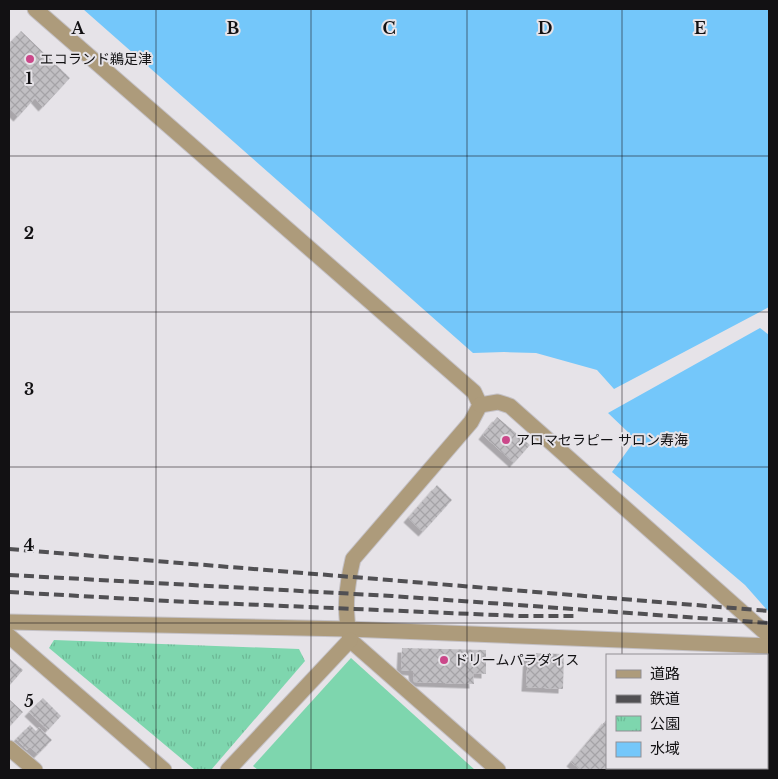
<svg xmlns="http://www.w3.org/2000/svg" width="778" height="779" font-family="'Libre Baskerville','Noto Sans JP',serif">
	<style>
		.green { fill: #7ed6ae }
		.park { fill: url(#park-tufts) }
		.water { fill: #74c7fa }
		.building { fill: url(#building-cross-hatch); filter: url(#shadow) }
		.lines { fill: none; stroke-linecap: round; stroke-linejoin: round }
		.minor-casing { stroke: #c4c1c6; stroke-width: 17 }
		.minor { stroke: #ad9b7b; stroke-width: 15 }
		.rail { stroke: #515053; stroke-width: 4; stroke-dasharray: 10 5; stroke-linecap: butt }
		.grid { fill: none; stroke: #121113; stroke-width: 1; stroke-opacity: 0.55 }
		.poi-dot { fill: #cb478a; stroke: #e6e3e8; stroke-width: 2 }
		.labels { text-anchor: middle; stroke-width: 4; stroke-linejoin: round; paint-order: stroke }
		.poi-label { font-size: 14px; fill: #121113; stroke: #e6e3e8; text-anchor: start }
		.grid-label { font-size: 16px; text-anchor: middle; font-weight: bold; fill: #121113; stroke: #e6e3e8; stroke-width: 4; stroke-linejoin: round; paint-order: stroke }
	</style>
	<defs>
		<pattern id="park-tufts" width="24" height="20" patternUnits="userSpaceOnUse" patternTransform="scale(1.25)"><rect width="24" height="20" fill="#7ed6ae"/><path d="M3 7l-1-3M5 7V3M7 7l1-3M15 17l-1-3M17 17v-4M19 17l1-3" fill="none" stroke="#6cb795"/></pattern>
		<pattern id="building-cross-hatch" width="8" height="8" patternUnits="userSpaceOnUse" patternTransform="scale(1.25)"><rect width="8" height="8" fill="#c1bfc3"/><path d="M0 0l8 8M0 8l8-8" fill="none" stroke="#a5a3a7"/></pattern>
		<filter id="shadow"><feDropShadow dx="-4.5" dy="4.5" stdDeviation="0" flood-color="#0004"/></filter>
	</defs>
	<rect width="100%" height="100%" fill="#e6e3e8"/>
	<polygon class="green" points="351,658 475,770 258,770 253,766"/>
	<polygon class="park" points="54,640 299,649 305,661 211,770 195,770 49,648"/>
	<g class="water">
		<polygon points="83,9 769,9 769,307 614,389 597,370 536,353 504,352 473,353"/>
		<polygon points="760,328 769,335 769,612 745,585 612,472 633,443 630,434 608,413"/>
	</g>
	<g class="building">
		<polygon points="21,31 70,78 43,107 35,98 18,117 9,108 9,82 12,78 9,75 9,44"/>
		<polygon points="497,417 530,445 514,463 483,435"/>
		<polygon points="437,485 452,500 423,532 408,518"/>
		<polygon points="402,648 486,650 486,674 473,673 474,684 414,682 413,671 401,670"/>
		<polygon points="528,653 564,654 563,689 526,687"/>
		<polygon points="9,658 23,670 9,686"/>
		<polygon points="43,698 61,716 48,730 29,712"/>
		<polygon points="9,699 23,712 11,725 9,724"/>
		<polygon points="607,719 607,768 673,768 671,770 581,770 571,762"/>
		<polygon points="30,725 36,731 39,727 52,740 38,754 30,747 27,750 16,739"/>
	</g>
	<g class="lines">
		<g class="minor-casing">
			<g id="minor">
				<path d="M35,9L474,392L480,405L471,422L353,559C346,589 344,609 350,640L498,770"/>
				<polyline points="480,405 498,402 510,406 769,636"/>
				<polyline points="9,622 348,629 769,646"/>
				<polyline points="9,636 164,770"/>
				<polyline points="767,690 769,687"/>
				<polyline points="9,748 35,770"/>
				<polyline points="228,770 350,640"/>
				<polyline points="698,770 700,768"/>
			</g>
		</g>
		<use href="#minor" class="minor"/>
		<g class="rail">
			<polyline points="9,549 769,611"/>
			<polyline points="9,575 392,596 769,623"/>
			<polyline points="9,592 169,601 519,616 578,616"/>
		</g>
	</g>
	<path class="grid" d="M156,9V770M311,9V770M467,9V770M622,9V655M9,156H769M9,312H769M9,467H769M9,623H769M622,768V770"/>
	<g class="poi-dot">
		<circle cx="30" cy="59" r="5"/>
		<circle cx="506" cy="440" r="5"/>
		<circle cx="444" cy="660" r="5"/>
	</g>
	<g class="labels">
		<g class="poi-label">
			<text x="40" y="64">エコランド鵜足津</text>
			<text x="516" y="445">アロマセラピー サロン寿海</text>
			<text x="454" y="665">ドリームパラダイス</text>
		</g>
	</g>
	<g class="grid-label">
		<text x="78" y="34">A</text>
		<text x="233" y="34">B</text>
		<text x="389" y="34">C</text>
		<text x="545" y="34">D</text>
		<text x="700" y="34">E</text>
		<text x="29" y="84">1</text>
		<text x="29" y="239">2</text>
		<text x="29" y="395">3</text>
		<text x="29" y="551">4</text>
		<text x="29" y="707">5</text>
	</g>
	<rect width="778" height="779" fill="none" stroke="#121113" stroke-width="20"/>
	<rect x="606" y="654" width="162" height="115" fill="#e6e3e8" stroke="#918f93"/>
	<rect x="616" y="670" width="25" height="8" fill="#ad9b7b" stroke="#918f93"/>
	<text x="650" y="679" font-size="15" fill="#121113">道路</text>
	<rect x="616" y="695" width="25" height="8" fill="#515053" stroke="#918f93"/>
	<text x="650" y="704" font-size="15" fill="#121113">鉄道</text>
	<rect x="616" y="716" width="25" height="15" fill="url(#park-tufts)" stroke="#918f93"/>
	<text x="650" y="729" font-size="15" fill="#121113">公園</text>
	<rect x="616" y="742" width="25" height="15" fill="#74c7fa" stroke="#918f93"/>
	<text x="650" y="754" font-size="15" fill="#121113">水域</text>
</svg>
